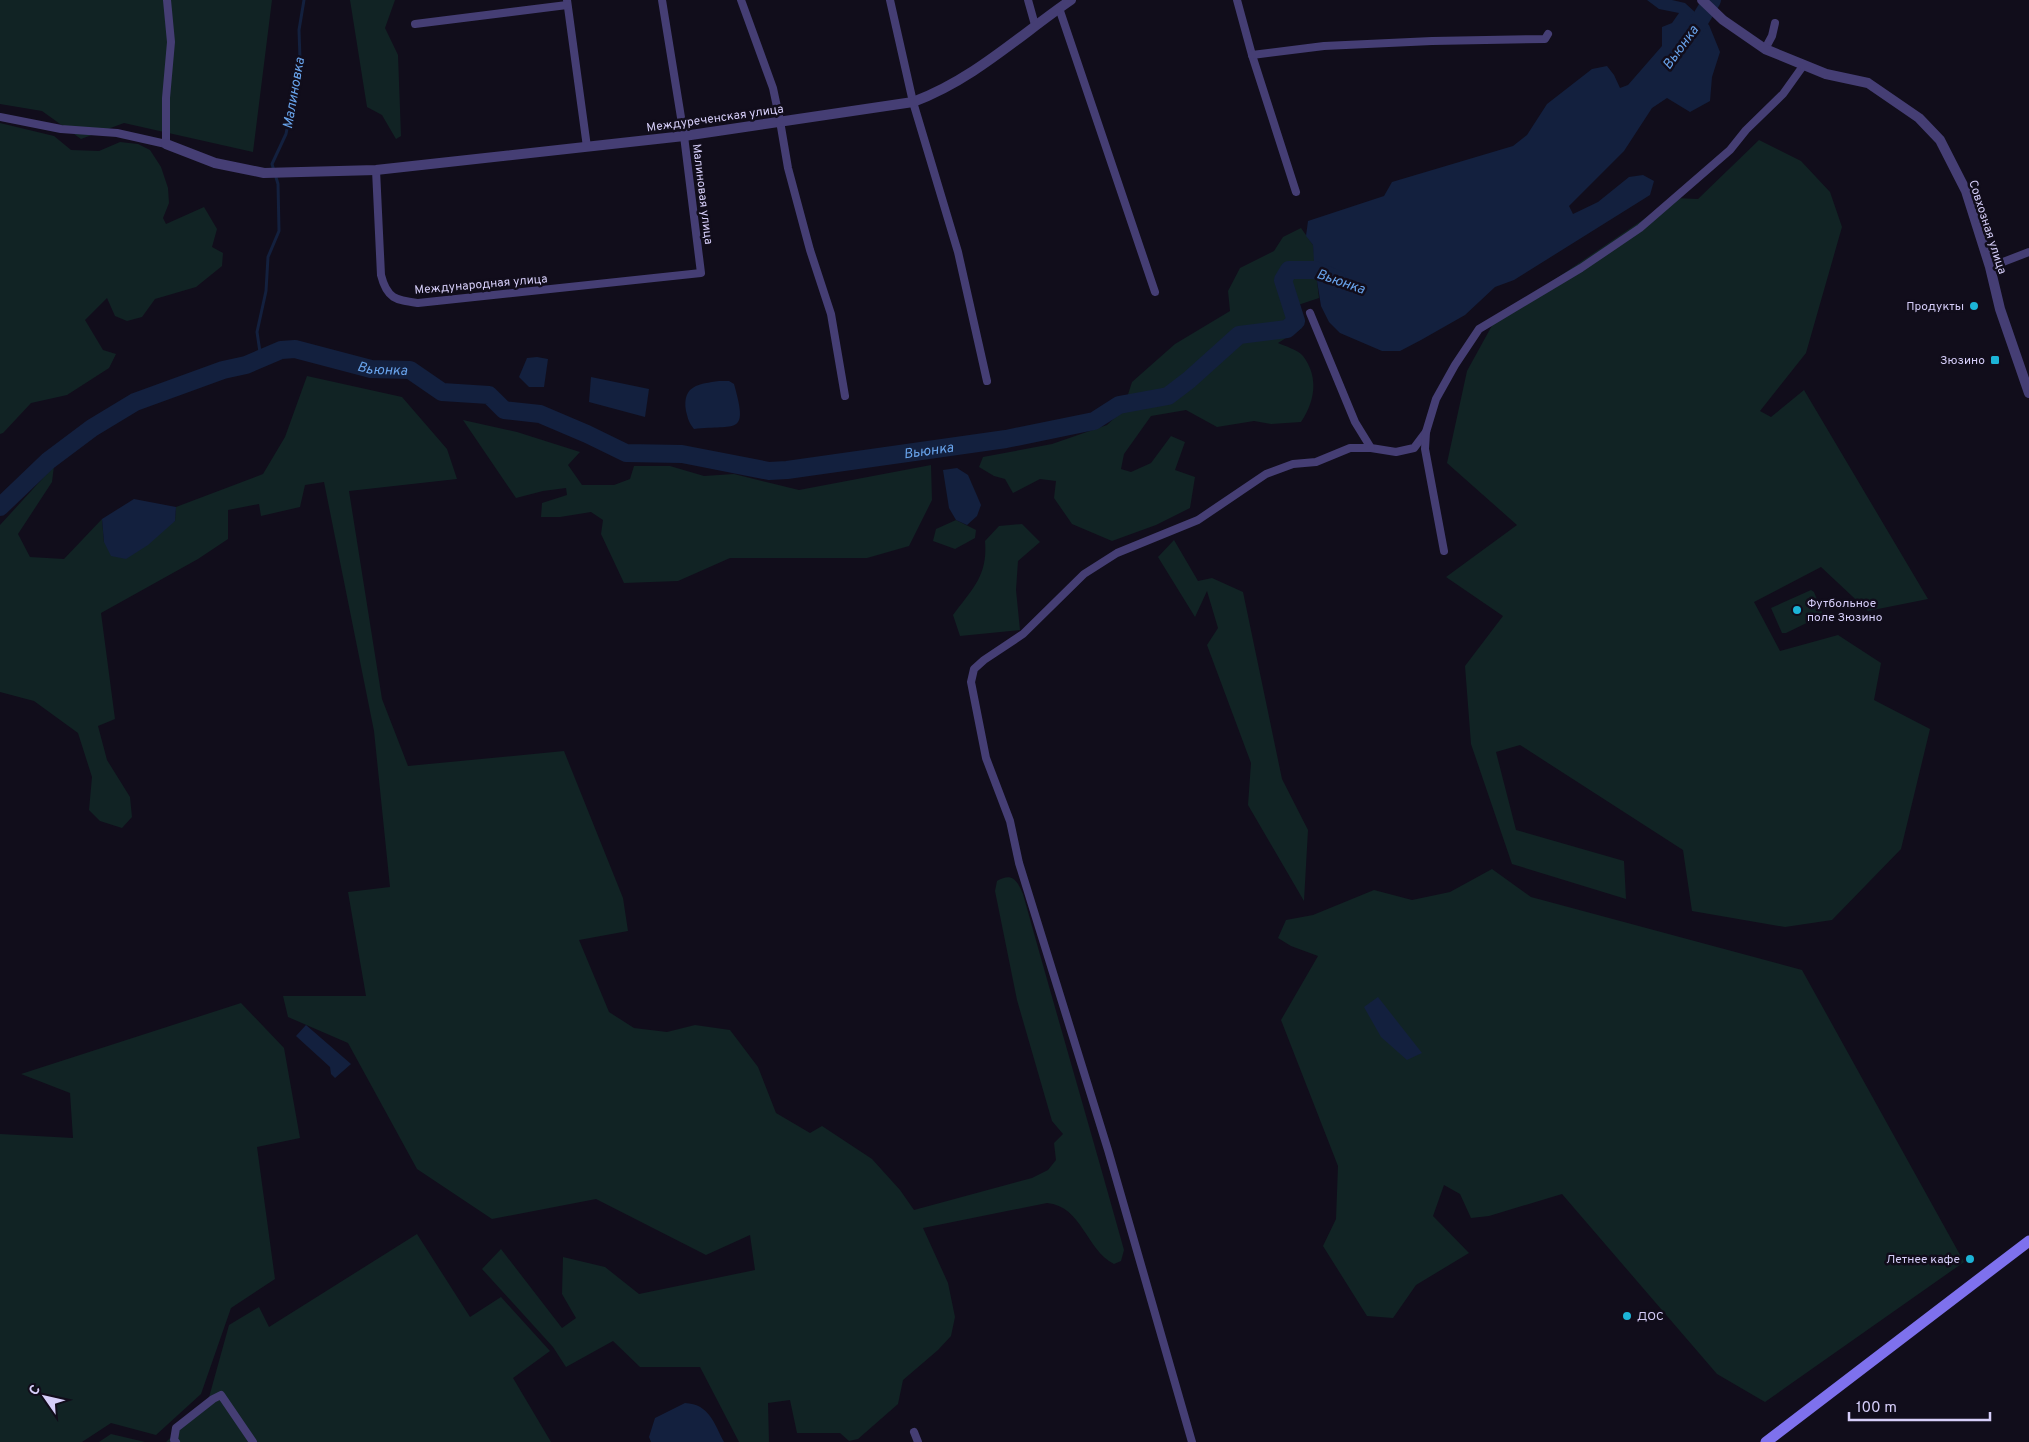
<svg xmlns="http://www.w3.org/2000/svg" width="2029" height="1442" font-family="Overpass,sans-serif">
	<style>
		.green { fill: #112324 }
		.water { fill: #13203e }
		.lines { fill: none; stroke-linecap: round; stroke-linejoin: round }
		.stream { stroke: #13203e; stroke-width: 3 }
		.river { stroke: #13203e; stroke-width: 18 }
		.minor { stroke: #453e74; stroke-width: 8 }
		.tertiary { stroke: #453e74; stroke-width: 10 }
		.secondary { stroke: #7e71ed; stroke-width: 11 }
		.poi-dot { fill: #1cb4d7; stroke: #110d1b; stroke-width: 2 }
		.labels { text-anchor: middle; stroke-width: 5; stroke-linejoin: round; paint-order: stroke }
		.street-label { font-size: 12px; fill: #d6cef9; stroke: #110d1b }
		.poi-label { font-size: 12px; fill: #d6cef9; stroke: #110d1b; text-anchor: end }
		.water-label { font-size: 14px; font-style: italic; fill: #69a4ec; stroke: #110d1b }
	</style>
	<rect width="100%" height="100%" fill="#110d1b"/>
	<g class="green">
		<polygon points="0,0 272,0 253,152 124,123 81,139 42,111 0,104"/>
		<polygon points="350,0 395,0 385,28 398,55 401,136 396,139 382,115 367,107"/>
		<polygon points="0,123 54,136 71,150 99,151 120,142 138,144 150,150 161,167 168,188 169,203 163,218 166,224 204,207 217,229 212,247 223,253 222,266 196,287 155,299 142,317 127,321 115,316 107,298 85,320 103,350 116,354 109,368 67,395 31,403 3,433 0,434"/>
		<polygon points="1759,140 1801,161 1830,192 1842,227 1806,353 1760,411 1771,417 1804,390 1928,599 1868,611 1821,567 1754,602 1780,651 1838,635 1881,663 1874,700 1930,729 1901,849 1832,920 1785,927 1692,911 1683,850 1520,745 1496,752 1516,830 1624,861 1626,899 1512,864 1471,744 1465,666 1503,616 1446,577 1517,525 1447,463 1467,371 1495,320 1675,198 1698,199"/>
		<path d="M1301,228L1313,245L1319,298L1298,305L1302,328L1278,343C1285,346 1298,350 1303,356C1319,377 1315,401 1301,422L1271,424L1254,421L1217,427L1186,410L1151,416L1124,454L1121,469L1131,472L1151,463L1171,436L1185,442L1175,470L1195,477L1190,508L1156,525L1112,541L1072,524L1054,498L1056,481L1040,479L1013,493L1005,479L994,476L979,467L983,457L1052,444L1107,425L1123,410L1132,382L1175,344L1230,311L1228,291L1240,268L1274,251L1283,237Z"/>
		<path d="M307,376L402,397L447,449L457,479L349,491L382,699L408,766L564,751L623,898L628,931L579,940L609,1012L634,1028L667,1032L695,1025L730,1030L758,1067L776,1113L810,1133L822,1126L872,1159L900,1190L914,1210L1032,1178L1048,1170L1056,1160L1054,1143L1063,1134L1052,1121L1017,1000L995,891L997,881C1012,872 1017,880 1023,894C1056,1013 1091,1131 1124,1250L1121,1261L1114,1264C1086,1250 1082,1206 1047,1203L923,1228L948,1283L955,1317L951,1336L938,1350L903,1380L898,1404L858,1439L849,1441L840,1433H797L790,1400L768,1403L769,1442H739L700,1367H640L613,1341L566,1367L553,1347L482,1269L501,1249L562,1328L576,1318L562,1294L563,1257L605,1267L639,1294L755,1270L750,1235L706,1255L596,1199L492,1219L417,1169L348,1043L288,1017L283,996H366L348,892L390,887L374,731L324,482L305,485L300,507L261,516L259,504L228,510V539L198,559L101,613L115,719L98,726L107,760L130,797L132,817L122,828L100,821L89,810L92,777L78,733L34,701L0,692V525L54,466L52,482L18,534L30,557L64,559L102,519L104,542L175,521L176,507L263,474L285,437Z"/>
		<polygon points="463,420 517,432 580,452 568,465 582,485 614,485 630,479 634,466 670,466 704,476 734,474 799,490 931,465 932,500 909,546 867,558 730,558 678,581 624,583 601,534 603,520 591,512 560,517 541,517 542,503 567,495 566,488 543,491 516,498"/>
		<polygon points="956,520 976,530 975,538 955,549 933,541 936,529"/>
		<path d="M1022,524L1040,542L1018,561L1016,590L1020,630L960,636L953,615C972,589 988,576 985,541L999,526Z"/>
		<polygon points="1174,540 1198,581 1212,578 1243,592 1282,779 1308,830 1304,901 1248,805 1251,763 1207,645 1218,628 1207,591 1195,617 1158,557"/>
		<polygon points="1811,590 1814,592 1823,615 1786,633 1782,633 1771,608"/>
		<polygon points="1492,869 1531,897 1802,970 1964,1262 1765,1402 1717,1374 1562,1194 1489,1216 1471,1218 1460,1194 1444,1185 1433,1216 1469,1253 1416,1285 1393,1318 1367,1316 1323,1246 1336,1219 1338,1166 1281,1020 1318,956 1291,946 1278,938 1286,920 1313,915 1374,890 1412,900 1450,892"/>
		<polygon points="241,1003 284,1048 300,1138 257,1147 275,1279 231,1308 201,1394 156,1435 111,1423 82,1442 0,1442 0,1134 73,1138 70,1093 21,1074"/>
		<polygon points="417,1234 470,1317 501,1297 550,1351 513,1378 551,1442 166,1442 208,1401 229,1325 259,1307 269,1327"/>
		<polygon points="111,1434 145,1442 99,1442"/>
	</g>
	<g class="water">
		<polygon points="1647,0 1672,0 1685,3 1709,25 1720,52 1712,77 1710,101 1690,112 1667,98 1652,108 1624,151 1569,206 1573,214 1598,202 1629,177 1643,175 1654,181 1650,195 1514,280 1495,287 1465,315 1421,340 1400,351 1382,351 1340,333 1329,322 1321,306 1314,262 1313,245 1306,236 1308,221 1384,196 1392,182 1513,146 1527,135 1547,104 1592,69 1607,66 1614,75 1620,88 1628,85 1662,46 1662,27 1672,23 1679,13 1659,9"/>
		<polygon points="537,357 548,359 544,387 529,387 519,377 527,358"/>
		<polygon points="591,377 649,389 645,417 589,402"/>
		<path d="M719,381H729L734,384C749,437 736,424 694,429C689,423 688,419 686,411C682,385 699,384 719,381Z"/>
		<polygon points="957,468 968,475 981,505 977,516 967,525 956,520 949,508 943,470"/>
		<polygon points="134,499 176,507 175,521 148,545 126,559 111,556 104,542 102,519"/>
		<polygon points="1378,997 1422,1053 1407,1060 1381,1037 1364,1007"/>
		<polygon points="306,1025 351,1064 335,1078 331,1074 330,1067 296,1036"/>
		<path d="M685,1403C709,1404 714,1423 724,1442H651L649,1437L655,1418Z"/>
	</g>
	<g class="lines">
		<polyline class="stream" points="261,359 257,332 266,291 268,257 279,231 278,184 272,164 286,134 293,98 293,74 300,59 299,30 304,0"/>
		<g class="river">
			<polyline points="1689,38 1712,0"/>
			<path id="s1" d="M0,507L48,461L92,428L135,402L223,370L246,365L281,350L295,349L371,369L410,370L442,392L489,395L504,410L540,414L587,434L626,453L682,454L769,471L787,470L1006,439L1094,421L1119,405L1168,396L1189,380L1239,335L1287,329L1296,321L1283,280L1289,270H1315L1337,279"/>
		</g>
		<g class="minor">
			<polyline points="567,0 587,147"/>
			<polyline points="741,0 773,88 780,121 788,168 810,250 831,314 845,396"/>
			<polyline points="890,0 913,102 958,252 987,381"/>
			<polyline points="1028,0 1035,25"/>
			<polyline points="1237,0 1252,55 1296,192"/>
			<polyline points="1059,8 1155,292"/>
			<polyline points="415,24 567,5"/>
			<polyline points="1765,49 1772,36 1775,23"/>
			<polyline points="1252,55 1324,46 1432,41 1545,39 1548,34"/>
			<polyline points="0,117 61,129 117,133 166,144 166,98 171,42 167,0"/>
			<path d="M376,170L381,275C387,299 396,300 418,303L701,273L684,136L662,0"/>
			<polyline points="1990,267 2029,252"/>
			<polyline points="1310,313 1355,422 1371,448 1396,452 1414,448 1426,432"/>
			<polyline points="1444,551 1425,449 1426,432 1436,399 1455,365 1479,329 1581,268 1640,228 1730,150 1746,130 1783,94 1803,66"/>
			<polyline points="914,1432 918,1442"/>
			<polyline points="176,1442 174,1440 176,1428 213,1399 221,1395 253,1442"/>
			<polyline points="1192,1442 1108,1150 1019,863 1010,821 986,758 971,682 974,669 984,660 1023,634 1084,574 1117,553 1198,520 1266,474 1293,464 1316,462 1350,448 1371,448"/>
		</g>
		<g class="tertiary">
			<polyline points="1702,0 1723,20 1765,49 1826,74 1868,83 1919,118 1940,140 1966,191 1990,267 2000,309 2029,393"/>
			<path d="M166,144L215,163L264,173L376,170L684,136L913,102C973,80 1020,35 1071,0"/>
		</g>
		<polyline class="secondary" points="1766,1442 2029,1241"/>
	</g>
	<g class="poi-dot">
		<circle cx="1974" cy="306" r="5"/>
		<rect x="1990" y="355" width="10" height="10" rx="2.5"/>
		<circle cx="1797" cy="610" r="5"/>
		<circle cx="1970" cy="1259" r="5"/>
		<circle cx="1627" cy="1316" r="5"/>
	</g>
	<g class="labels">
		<g class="street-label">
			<text transform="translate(715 118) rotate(-8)" y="4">Междуреченская улица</text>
			<text transform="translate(703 194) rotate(83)" y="4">Малиновая улица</text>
			<text transform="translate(1988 227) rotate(72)" y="4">Совхозная улица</text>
			<text transform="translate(481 284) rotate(-5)" y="4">Международная улица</text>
		</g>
		<g class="poi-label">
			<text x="1964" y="310">Продукты</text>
			<text x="1985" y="364">Зюзино</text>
			<text x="1807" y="607" text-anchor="start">Футбольное<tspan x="1807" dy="14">поле Зюзино</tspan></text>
			<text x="1960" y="1263">Летнее кафе</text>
			<text x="1637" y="1320" text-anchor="start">ДОС</text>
		</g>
		<g class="water-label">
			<text transform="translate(1680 47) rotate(-54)" y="5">Вьюнка</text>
			<text transform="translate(293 93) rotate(-80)" y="5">Малиновка</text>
			<text transform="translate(1341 281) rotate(19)" y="5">Вьюнка</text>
			<text dy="5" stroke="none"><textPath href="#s1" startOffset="431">Вьюнка</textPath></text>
			<text dy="5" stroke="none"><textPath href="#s1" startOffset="1002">Вьюнка</textPath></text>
		</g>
	</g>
	<g transform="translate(45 1397) rotate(304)" stroke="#110d1b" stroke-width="4" paint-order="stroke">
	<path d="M0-4L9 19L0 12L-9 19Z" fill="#d6cef9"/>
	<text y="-8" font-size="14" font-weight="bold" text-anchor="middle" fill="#d6cef9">С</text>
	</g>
	<path d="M1849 1412v8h141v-8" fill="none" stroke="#d6cef9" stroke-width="2.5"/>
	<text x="1856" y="1412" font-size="15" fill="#d6cef9" stroke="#110d1b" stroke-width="4" paint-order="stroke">100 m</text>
</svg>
